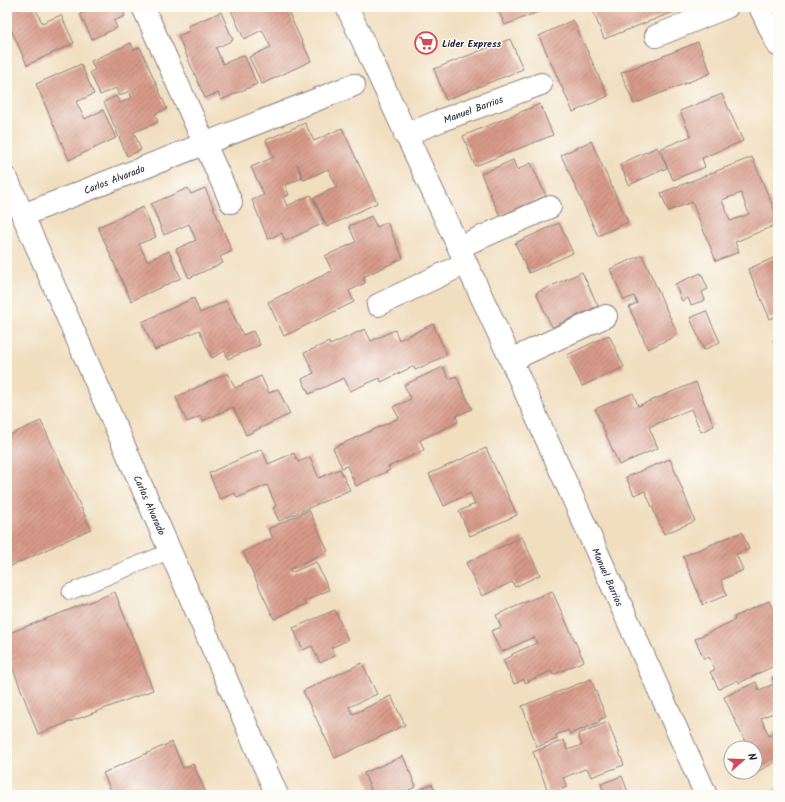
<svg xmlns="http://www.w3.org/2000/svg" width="785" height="802" font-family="Kalam,sans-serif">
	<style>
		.building { fill: url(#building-hatch); fill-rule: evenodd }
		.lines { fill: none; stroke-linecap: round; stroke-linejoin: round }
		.service-casing { stroke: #8a807d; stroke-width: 17 }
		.minor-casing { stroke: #8a807d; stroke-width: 24 }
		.tertiary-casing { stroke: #8a807d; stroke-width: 24 }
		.service { stroke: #fff; stroke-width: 15 }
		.minor { stroke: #fff; stroke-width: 22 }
		.tertiary { stroke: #fff; stroke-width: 22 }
		.labels { text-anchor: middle; stroke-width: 3; stroke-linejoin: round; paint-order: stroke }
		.poi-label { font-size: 10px; font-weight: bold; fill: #22223b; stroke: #fdfcf7; text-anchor: start }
		.street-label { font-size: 10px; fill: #22223b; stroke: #fdfcf7 }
	</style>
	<defs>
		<pattern id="building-hatch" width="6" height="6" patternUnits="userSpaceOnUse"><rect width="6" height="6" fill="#d79a88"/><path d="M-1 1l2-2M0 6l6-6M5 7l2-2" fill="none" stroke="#ae7d70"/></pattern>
	</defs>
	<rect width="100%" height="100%" fill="#fdfcf7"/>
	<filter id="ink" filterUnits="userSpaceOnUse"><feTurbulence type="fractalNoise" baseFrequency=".025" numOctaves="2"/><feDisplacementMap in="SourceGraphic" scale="8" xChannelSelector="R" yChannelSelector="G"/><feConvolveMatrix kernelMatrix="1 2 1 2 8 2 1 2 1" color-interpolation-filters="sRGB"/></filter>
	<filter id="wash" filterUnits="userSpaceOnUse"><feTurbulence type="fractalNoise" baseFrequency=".012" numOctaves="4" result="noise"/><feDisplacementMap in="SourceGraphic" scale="16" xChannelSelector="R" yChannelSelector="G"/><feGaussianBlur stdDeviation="0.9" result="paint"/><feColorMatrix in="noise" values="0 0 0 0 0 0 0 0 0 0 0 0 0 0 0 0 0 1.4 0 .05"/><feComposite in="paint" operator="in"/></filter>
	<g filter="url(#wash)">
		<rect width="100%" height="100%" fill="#f1debf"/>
		<g id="blocks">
			<g class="building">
				<polygon points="7,7 35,7 42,23 61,15 74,43 27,65 7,20"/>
				<polygon points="80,7 121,7 125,16 114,21 117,28 92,39 80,14 83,13"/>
				<polygon points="233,7 286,7 311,61 262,84 249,57 271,47 262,30 244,39 230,8"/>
				<polygon points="497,7 544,7 545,9 505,25"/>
				<polygon points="596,7 680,7 681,9 604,39 592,8"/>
				<polygon points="221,12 233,40 216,48 223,64 244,55 257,84 221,100 218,93 205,98 178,36 190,31 188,26"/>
				<polygon points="573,20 608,96 573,112 539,36"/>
				<polygon points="510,39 523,69 446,100 434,69"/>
				<polygon points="698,42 711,73 634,104 621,73"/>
				<polygon points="131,43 134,50 140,47 167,109 155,114 158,122 134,132 141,150 127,156 104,102 116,96 120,103 132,98 129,91 119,96 116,88 100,95 90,72 95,70 91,61"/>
				<polygon points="81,64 94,94 76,102 85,119 103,110 116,138 69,160 36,84"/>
				<polygon points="722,94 743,141 702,158 705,167 673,180 660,149 691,136 680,111"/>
				<polygon points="540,104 553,135 475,166 463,136"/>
				<polygon points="305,123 314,141 342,128 377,203 327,227 314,198 337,187 328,169 304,180 297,164 302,178 285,185 289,195 283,197 287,206 311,195 324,223 285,241 282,233 268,239 252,200 264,195 251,167 274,157 266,140"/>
				<polygon points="591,141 628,222 598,236 561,155"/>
				<polygon points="657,147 667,168 629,185 620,164"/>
				<path d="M752,157L778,219V224L735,242L739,252L716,261L692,202L668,211L661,193ZM741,193L749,214L730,221L722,200Z"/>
				<polygon points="513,160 517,170 531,163 546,196 500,216 481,174"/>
				<polygon points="188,188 191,194 205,188 232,251 220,257 223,263 189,278 176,249 196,240 192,231 189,224 164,235 151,204"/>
				<polygon points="143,207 156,237 139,244 147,261 169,251 181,278 131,301 98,227"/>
				<polygon points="371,216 377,227 387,222 403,258 363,277 365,283 349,291 354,302 284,336 268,302 332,271 325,256 356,242 349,226"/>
				<polygon points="559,223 573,253 529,273 515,243"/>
				<polygon points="642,255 678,335 648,349 629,307 637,303 634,296 624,300 610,269"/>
				<polygon points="778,256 778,315 770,319 748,269"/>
				<polygon points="582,272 598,306 552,327 536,293"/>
				<polygon points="701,273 708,289 702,292 705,300 691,305 688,298 682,301 675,284"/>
				<polygon points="194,298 200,313 226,301 243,335 253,331 260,345 228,359 225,351 212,358 199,330 155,350 142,322"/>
				<polygon points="706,311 720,342 704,350 690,318"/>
				<polygon points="433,324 447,355 415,370 414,366 381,382 380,378 350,391 344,378 309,394 302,379 314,373 304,353 329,342 330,345 365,329 371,341 395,330 399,340"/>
				<polygon points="609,335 624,367 582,386 567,355"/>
				<polygon points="778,339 778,352 773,340"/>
				<polygon points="443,367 449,379 456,376 472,409 456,416 458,422 420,440 424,450 388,467 390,470 356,486 347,466 342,468 333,448 399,418 393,407 411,399 404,385"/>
				<polygon points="228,373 235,388 261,376 269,393 278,389 290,414 246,435 233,407 203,421 201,416 187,422 176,397"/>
				<polygon points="696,382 714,426 701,432 691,409 649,427 658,448 619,465 595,409 633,393 638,406"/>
				<polygon points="41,421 91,529 7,568 7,436"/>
				<polygon points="486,448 517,515 470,536 459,511 475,504 470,493 444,506 429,474"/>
				<polygon points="262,449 268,464 294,453 298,462 310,457 319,478 340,469 350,490 279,521 273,508 276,506 267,485 237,498 235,493 220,499 209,473"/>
				<polygon points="670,459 695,521 664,534 645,491 634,495 626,477"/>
				<polygon points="309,510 328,551 290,569 291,573 316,562 329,590 305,601 306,604 274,619 243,552 273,538 268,529"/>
				<polygon points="742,532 749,549 736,554 743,570 721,580 727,595 703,605 683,556"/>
				<polygon points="522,537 540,575 515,587 512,582 482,596 466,563"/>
				<polygon points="552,591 584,661 553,675 551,671 525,683 524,679 514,684 503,660 512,656 512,654 537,643 534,637 501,652 491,631 501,627 496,615"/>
				<polygon points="115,592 153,690 38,734 7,653 7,634"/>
				<polygon points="769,601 778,621 778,664 739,683 738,680 719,689 710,672 715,669 709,657 704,659 695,639 735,620 734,617"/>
				<polygon points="335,610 348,640 331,648 335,656 320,663 312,646 303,650 293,628"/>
				<polygon points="362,663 377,694 349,707 353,714 391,696 405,725 335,758 303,691"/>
				<polygon points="778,675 778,711 761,718 769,736 778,731 778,761 758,771 755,764 755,748 748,748 724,697 756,682 759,690 774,684 772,677"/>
				<polygon points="591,679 606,717 599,720 600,722 570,734 568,730 556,735 557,739 537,747 522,706"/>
				<polygon points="608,722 624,765 591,777 587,768 563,778 567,787 549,794 533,752 564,740 567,750 582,745 578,734"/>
				<polygon points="172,742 183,768 193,764 207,795 113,795 103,773"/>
				<polygon points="403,756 416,787 397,795 373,795 364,773"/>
				<polygon points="622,776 629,795 605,795 601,784"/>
				<polygon points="432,784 437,795 406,795"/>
				<polygon points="778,788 778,795 766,795 766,794"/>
			</g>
		</g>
	</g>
	<g filter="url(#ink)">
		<use href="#blocks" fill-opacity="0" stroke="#8a807d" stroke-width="1"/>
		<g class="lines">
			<g class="service-casing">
				<polyline id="service" points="70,592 170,551"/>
			</g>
			<g class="minor-casing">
				<g id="minor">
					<polyline points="143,7 231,202"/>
					<polyline points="347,7 511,360 706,795"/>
					<polyline points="656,36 727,7"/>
					<polyline points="405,135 442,120 541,84"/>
					<polyline points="7,179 277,795"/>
					<polyline points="23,215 354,85"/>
					<polyline points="459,247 550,207"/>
					<polyline points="378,305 466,263"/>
					<polyline points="511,360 606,316"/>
				</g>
			</g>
			<g class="tertiary-casing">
				<polyline id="tertiary" points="760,7 778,45"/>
			</g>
			<use href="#service" class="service"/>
			<use href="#minor" class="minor"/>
			<use href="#tertiary" class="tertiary"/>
		</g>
	</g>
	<defs>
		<g id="supermarket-ring" transform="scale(1.15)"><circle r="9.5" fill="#fdfcf7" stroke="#d1495b" stroke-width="1.5"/><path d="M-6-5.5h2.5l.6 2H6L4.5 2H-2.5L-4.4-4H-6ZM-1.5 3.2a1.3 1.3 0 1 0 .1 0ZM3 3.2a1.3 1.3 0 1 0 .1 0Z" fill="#d1495b"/></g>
	</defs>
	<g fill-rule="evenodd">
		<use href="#supermarket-ring" x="426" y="43"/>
	</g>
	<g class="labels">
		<g class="poi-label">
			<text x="442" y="47">Lider Express</text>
		</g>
		<g class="street-label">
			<text transform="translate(473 109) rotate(-20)" y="4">Manuel Barrios</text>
			<text transform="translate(114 179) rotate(-21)" y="4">Carlos Alvarado</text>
			<text transform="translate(150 505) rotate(66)" y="4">Carlos Alvarado</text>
			<text transform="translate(608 577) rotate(66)" y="4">Manuel Barrios</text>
		</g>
	</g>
	<rect width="785" height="802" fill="none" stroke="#fdfcf7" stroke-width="24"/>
	<g transform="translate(743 760) rotate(70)"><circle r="19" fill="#fdfcf7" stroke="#a5a5ac"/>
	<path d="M0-3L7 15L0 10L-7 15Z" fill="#d1495b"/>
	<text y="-6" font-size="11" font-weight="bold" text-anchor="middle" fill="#22223b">N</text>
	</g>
</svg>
